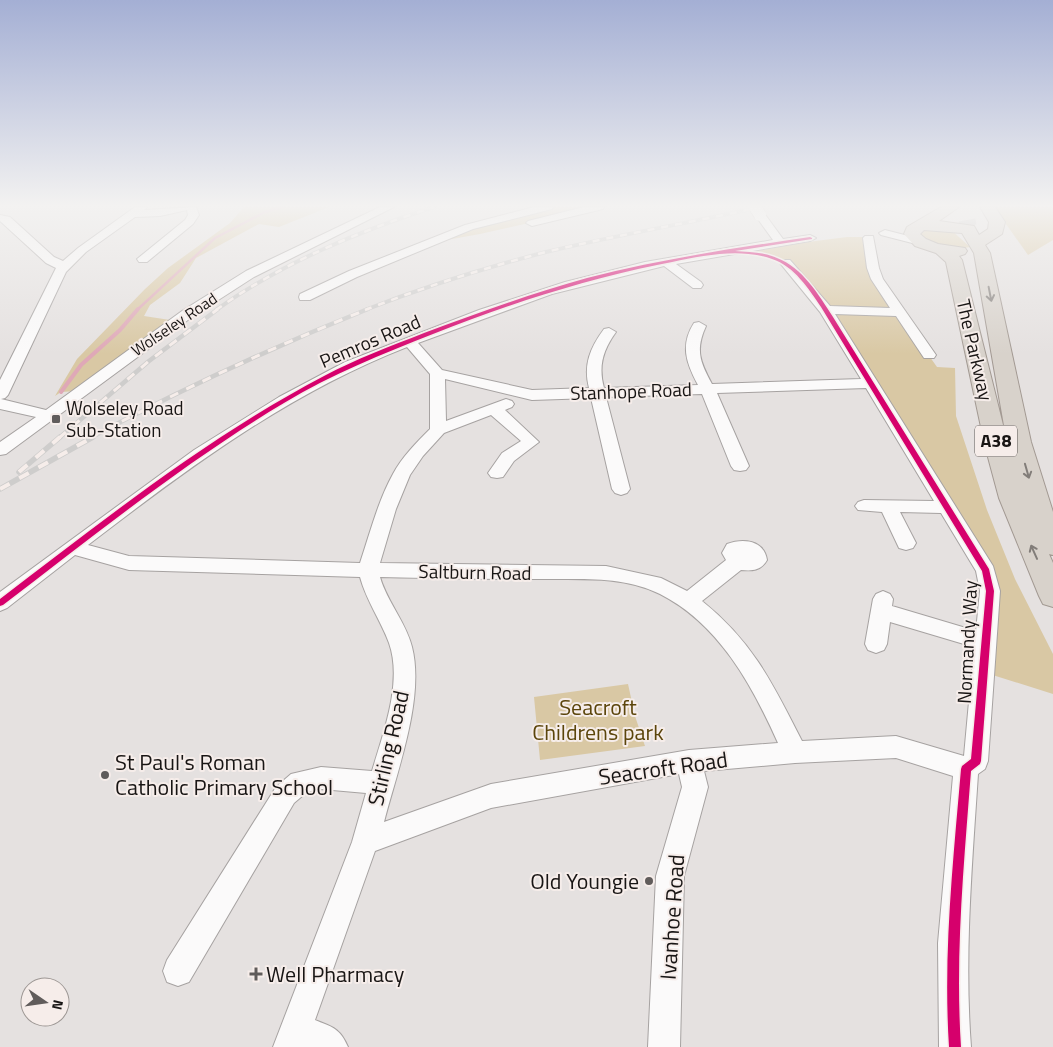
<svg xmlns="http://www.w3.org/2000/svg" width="1053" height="1047" font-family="'Titillium Web',sans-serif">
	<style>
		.green { fill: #d9c8a4 }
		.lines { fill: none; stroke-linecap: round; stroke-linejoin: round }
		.stream-far1 { stroke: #dfa8b7; stroke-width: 2.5 }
		.stream { stroke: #dfa8b7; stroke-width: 4 }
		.highway-tunnel { stroke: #c6c2c1; stroke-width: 17; stroke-dasharray: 17 8; stroke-linecap: butt }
		.minor-casing { stroke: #a6a2a1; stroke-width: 2 }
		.highway-casing { stroke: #a29992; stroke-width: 2 }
		.minor { fill: #fbfafa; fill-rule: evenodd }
		.highway { fill: #d8d2cb; fill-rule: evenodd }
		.rail-far2-casing { stroke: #cecdcc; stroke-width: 4 }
		.rail-far1-casing { stroke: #cecdcc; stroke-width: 4.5 }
		.rail-casing { stroke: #cecdcc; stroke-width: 5.5 }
		.rail-far2 { stroke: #f6edea; stroke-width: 2.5; stroke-dasharray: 7; stroke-linecap: butt }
		.rail-far1 { stroke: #f6edea; stroke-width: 3; stroke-dasharray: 9; stroke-linecap: butt }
		.rail { stroke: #f6edea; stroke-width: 4; stroke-dasharray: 11; stroke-linecap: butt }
		.minor-bridge-casing { stroke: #a6a2a1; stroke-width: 13; stroke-linecap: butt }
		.minor-bridge { stroke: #fbfafa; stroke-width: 12 }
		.cycleway-casing { stroke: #f6edea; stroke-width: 3 }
		.cycleway { fill: #d6006c; fill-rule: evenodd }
		.oneway { stroke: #827d79 }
		.poi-dot { fill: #605c5b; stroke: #f6edea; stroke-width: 2 }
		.labels { text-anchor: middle; stroke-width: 4; stroke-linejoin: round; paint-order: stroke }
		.far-street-label { font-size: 16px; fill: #181514; stroke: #f6edea }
		.shield { fill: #f6edea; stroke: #5b5654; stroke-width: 1 }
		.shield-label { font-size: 18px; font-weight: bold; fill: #181514 }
		.street-label { font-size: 19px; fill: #181514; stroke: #f6edea }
		.poi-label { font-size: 19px; fill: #181514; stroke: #f6edea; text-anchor: start }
		.near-park-label { font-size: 22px; fill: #5b450b; stroke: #f6edea }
		.near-street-label { font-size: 22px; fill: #181514; stroke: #f6edea }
		.near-poi-label { font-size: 22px; fill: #181514; stroke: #f6edea; text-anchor: start }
	</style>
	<rect width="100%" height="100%" fill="#e5e1e0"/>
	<g class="green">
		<polygon points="244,207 329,207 279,227 259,224 196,258 180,283 150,305 144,316 170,320 77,391 61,392 55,396 77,359 145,289 168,268 230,223"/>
		<polygon points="549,207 599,207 480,234 424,244 469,227"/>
		<polygon points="994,207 1053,207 1053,240 1028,255"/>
		<path d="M927,228L950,229L970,247C952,251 935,245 920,236L922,230Z"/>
		<polygon points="847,237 870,237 873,268 898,312 937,367 955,368 956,416 987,510 1015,579 1053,654 1053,694 983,672 990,591 826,310 786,266 767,257 742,254 800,243"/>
		<polygon points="628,684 635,716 645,746 540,760 534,697"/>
	</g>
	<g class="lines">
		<polyline class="stream-far1" points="137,310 215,238 265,212 282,207"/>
		<polyline class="stream" points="61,392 81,365 120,330 138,309"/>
		<polyline class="highway-tunnel" points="967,220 968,226"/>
		<g class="minor-casing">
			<g id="minor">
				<polygon points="135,207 147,207 144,210 196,207 199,215 193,224 147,262 139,262 137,259 185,220 188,215 187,210 160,216 135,217 86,252 66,272 8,395 5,398 1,399 46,410 182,311 246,271 380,207 394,207 254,277 192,317 6,454 0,455 0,442 36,417 0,409 0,380 56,268 46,263 0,221 0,215 10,217 54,257 63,261 78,248"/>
				<polygon points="534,207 553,207 552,209 473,229 357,277 310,300 300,300 299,297 300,294 349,271 465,225"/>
				<polygon points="584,207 604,207 603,209 532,226 526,223 528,221"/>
				<path d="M760,212L764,213L783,239L810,235L816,238L810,241L676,264L701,282L703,285L701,288H693L664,266L552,294L418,343L442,370L532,390L589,388C583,365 590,348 604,329L609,328L616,332C603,350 598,366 604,388L698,385C686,363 680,345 694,323L699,322L706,326C695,350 700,362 712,384L861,379L820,312L780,263L782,260H790L830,306L890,308L871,279L867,268L863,238L865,236H873L879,268L883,279L936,355L934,358H924L896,316L835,314L993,566L1000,591L988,761L985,769L978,774C972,865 964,956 971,1047H939L938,943L953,776L896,758L795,763L704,771L708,787L684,876L680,1047H648L656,876L682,787L679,774L491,808L375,851L315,1020C332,1027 340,1028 348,1047H273L352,842L366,793L321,789L307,792L294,803L189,982L178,986L167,982L163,971L167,960L276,787L291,774L321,767L372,771C383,734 403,682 389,643C381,621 366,600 360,577L129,570L75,555L7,608L0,611V592L194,450L279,397L345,362L479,310L565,282L645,262L773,240L755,215ZM407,347L430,374V429C416,443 402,457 393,474C378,501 370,533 360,563L129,556L88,545C188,468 289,393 407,347ZM445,379L532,400L591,398L612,489L615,493L621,495L627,493L630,489L606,397L702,394L731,466L734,470L740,471L746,470L749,466L717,393L866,388L934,501L864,500L858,502L855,506L858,510L882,512L899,548L906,550L913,548L916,543L900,512L941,513L976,571L980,591L976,631L892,606L893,599L890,594L883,591L876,594L873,599L865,644L868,650L876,653L884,650L887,644L890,622L974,647L964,756L896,736L802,741C773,684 753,642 702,601L741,570C752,571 761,571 767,560C764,540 743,538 727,544L722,553L726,560L687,591L661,578L606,566L380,563L396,509L410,475L423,456L444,433L491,415L521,441L502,453L488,473L491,477L497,478L503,477L514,461L539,442L505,410L512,407L514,404L512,401L506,399L446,421ZM380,577C429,578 479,579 528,579C571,580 621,574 660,594C719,624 752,685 778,743L689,750L491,784L384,822C397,771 425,698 412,647C406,622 387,602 380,577Z"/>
				<polygon points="885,230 924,240 926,242 920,245 881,235 879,233"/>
			</g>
		</g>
		<g class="highway-casing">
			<path id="highway" d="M941,207H959L939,221L974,226L979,235L988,229L989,222L980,207H995L1005,222L1002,234L985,245L990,253L1031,442L1053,512V555L1049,554L1053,563V607L1043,604L1039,596L999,498L985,446L946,262L936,253L915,246L904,234L907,227L912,224ZM924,230L962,233L974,253L1006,437L962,260L959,256L965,254L967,251L965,248L938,244L926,239L920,234Z"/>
		</g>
		<use href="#minor" class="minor"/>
		<use href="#highway" class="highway"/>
		<g class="rail-far2-casing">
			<g id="rail-far2">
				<path d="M216,310C282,263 357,232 434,207"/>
				<path d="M365,310C424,287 484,268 546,252C617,235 689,223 761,207"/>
			</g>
		</g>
		<g class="rail-far1-casing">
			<g id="rail-far1">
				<polyline points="59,438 149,361 218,309"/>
				<path d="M90,438C180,390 273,347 368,309"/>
			</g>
		</g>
		<g class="rail-casing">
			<g id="rail">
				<polyline points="19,472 60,437"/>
				<polyline points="0,489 93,437"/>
			</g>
		</g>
		<use href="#rail-far2" class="rail-far2"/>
		<use href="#rail-far1" class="rail-far1"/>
		<use href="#rail" class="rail"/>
		<g class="minor-bridge-casing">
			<polyline id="minor-bridge" points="755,207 760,215"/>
		</g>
		<use href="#minor-bridge" class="minor-bridge"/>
		<g class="cycleway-casing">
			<path id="cycleway" d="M810,237L812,238V239L735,251C749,252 764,252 777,258C802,267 819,295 833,317L989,569L994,591L981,761L980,764L971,771C964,863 955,955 961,1047H949C943,954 953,862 961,769L962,766L971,759L986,591L982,571L821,307C809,289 794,266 772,259C735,246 694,258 657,265C580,281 506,305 433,334C382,354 332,374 284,403C185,462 95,535 3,605L0,606V599C105,519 208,437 324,376C356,359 391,346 424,333C478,313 532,293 587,278C661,259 735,248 810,237Z"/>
		</g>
		<use href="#cycleway" class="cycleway"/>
	</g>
	<defs><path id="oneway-shaft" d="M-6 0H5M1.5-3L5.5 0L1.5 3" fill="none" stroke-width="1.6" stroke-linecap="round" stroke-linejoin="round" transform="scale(1.25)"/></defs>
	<g class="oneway">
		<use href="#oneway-shaft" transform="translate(990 294) rotate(79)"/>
		<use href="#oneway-shaft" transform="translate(1027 471) rotate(74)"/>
		<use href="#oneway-shaft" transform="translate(1034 552) rotate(-114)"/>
	</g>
	<linearGradient id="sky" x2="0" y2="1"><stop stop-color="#a4afd4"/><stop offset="0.58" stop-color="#f3f2f1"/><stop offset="1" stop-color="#f3f2f1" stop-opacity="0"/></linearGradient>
	<rect width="1053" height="354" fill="url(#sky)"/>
	<g class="poi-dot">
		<rect x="51" y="414" width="10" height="10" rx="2.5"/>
		<circle cx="105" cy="775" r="5"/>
		<circle cx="649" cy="881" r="5"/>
		<path d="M253.5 966.5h5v5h5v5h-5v5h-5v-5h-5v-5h5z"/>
	</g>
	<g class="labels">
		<g class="far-street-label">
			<text transform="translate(174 324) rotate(-34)" y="6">Wolseley Road</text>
		</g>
		<rect class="shield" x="975" y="425.5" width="42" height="31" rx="4"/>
		<g class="shield-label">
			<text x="996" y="447">A38</text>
		</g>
		<g class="street-label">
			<text transform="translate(370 341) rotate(-23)" y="7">Pemros Road</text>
			<text transform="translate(975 350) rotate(77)" y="7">The Parkway</text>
			<text transform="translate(631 391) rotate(-2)" y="7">Stanhope Road</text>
			<text transform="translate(475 572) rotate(1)" y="7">Saltburn Road</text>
			<text transform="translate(967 642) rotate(-87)" y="7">Normandy Way</text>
		</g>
		<g class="poi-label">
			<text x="66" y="415">Wolseley Road<tspan x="66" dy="22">Sub-Station</tspan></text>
		</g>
		<g class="near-park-label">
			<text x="598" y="715">Seacroft<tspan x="598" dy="25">Childrens park</tspan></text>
		</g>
		<g class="near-street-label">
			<text transform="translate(388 748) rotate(-77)" y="8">Stirling Road</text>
			<text transform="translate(663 768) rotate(-8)" y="8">Seacroft Road</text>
			<text transform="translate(672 917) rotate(-86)" y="8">Ivanhoe Road</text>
		</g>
		<g class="near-poi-label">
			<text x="115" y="770">St Paul's Roman<tspan x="115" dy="25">Catholic Primary School</tspan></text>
			<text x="639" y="889" text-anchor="end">Old Youngie</text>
			<text x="266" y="982">Well Pharmacy</text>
		</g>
	</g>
	<g transform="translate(45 1002) rotate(103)"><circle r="24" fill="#f6edea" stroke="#9d9794"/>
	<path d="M0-4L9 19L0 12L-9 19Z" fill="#605c5b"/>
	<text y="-8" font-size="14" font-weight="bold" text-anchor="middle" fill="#181514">N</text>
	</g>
</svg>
